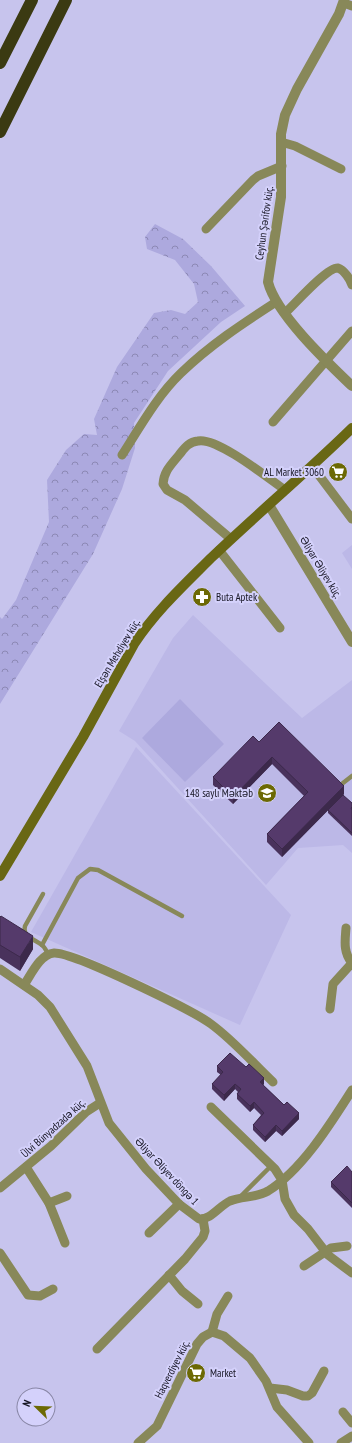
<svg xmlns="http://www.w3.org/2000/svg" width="352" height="1443" font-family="'PT Sans Narrow',sans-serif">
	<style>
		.built { fill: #bcb8e7 }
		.forest { fill: url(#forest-crowns) }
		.garden { fill: #ada9de }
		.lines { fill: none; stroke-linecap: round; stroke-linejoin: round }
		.service { stroke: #888859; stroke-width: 4.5 }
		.minor { stroke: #888859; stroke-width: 9 }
		.tertiary { stroke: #888859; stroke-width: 10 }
		.secondary { stroke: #696714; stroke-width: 10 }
		.motorway { stroke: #3b3a12; stroke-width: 12 }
		.wall { fill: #49325c }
		.shaded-wall { fill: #3c294b }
		.building { fill: #553a6b; stroke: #3c294b }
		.labels { text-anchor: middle; stroke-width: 4; stroke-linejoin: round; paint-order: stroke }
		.street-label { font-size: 11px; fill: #161523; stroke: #d4d1fb }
		.poi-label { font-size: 11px; fill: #161523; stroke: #d4d1fb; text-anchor: end }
	</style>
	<defs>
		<pattern id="forest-crowns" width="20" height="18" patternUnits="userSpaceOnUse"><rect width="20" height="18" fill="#ada9de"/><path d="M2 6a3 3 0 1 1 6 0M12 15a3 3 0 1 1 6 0" fill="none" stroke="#8c88b4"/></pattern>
	</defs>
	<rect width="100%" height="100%" fill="#c7c4ed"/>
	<g class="built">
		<polygon points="352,545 352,569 342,553"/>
		<polygon points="193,615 302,718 352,680 352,853 343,845 298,848 266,885 135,741 119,731 173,638"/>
		<polygon points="136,747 291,915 240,1025 31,932"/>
	</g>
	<polygon class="forest" points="155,224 183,239 211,266 245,306 221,322 168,371 134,423 135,448 122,489 93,554 0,704 0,617 2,619 16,600 49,522 47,480 66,450 84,434 97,435 94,419 117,367 154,313 171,310 185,314 198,302 194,284 175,260 147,249 145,237"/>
	<polygon class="garden" points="180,699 224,744 185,782 142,738"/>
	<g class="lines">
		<g class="service">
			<polyline points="343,783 352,776"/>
			<path d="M43,894L25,926C22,938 36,939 43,946C45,948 47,952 48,954"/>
			<polyline points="42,945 78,878 90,869 98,870 182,916"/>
			<polyline points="240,1197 271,1166"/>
		</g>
		<g class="minor">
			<polyline points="344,3 352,6"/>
			<polyline points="281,142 295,146 341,169"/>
			<polyline points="206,229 253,180 258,176 282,166"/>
			<path d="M285,313C294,305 327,267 338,268C344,270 350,279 352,285"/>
			<polyline points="273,422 352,331"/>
			<path d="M122,455C140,427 157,396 181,373C210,345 242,324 276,302"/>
			<polyline points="312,466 352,519"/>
			<path d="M231,539L185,500L167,490L163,484C164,471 171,465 179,455C184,449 188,442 198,441C217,437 268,478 285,490"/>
			<polyline points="219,550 280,628"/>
			<path d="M0,969L38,995L50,1007L87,1066L109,1123L146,1169L179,1204L199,1219C211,1220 219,1206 230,1201C242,1196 256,1198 268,1191C302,1170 331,1123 352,1090"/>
			<path d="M24,985C31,975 40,954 54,953C73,952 192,1010 211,1024C233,1040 253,1063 273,1082"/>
			<path d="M330,1009L333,984L352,963C343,952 345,941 346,928"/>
			<polyline points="211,1107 275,1169 282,1180 285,1199 294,1215 308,1229 328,1255 352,1273"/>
			<polyline points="26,1167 49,1203 65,1243"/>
			<polyline points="0,1188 51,1146 86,1112 100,1103"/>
			<polyline points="49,1203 67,1196"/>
			<polyline points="149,1233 179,1204"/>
			<polyline points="0,1253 28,1295 40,1296 53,1289"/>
			<polyline points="304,1266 331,1248 347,1246"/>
			<polyline points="169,1275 182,1291 198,1304"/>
			<polyline points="212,1332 217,1314 228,1296"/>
			<polyline points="97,1349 185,1259 203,1237 205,1231 203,1219"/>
			<polyline points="270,1388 287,1390 303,1396 308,1396 312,1393 324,1371"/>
			<polyline points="343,1412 352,1423"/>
			<polyline points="138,1443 157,1426 197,1344 203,1337 212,1332 224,1336 250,1358 266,1381 277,1407 309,1443"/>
			<polyline points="341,1443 352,1436"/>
		</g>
		<g class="tertiary">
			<path d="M344,0L339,14L297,89L285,115L281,134V197L268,282C276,314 328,363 352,386"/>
			<polyline points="269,505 352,642"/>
		</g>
		<path class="secondary" d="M0,876L83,737L134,644C156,611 183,586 211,558C257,514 306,473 352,428"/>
		<g class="motorway">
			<polyline points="0,63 32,0"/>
			<polyline points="0,132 66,0"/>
		</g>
	</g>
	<g class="wall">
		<polygon points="259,742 344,794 282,857 267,842 267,834 304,796 272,764 233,804 213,785 213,777"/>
		<polygon points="352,803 352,836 328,813 328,810"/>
		<polygon points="0,917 33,949 20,971 0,958"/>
		<polygon points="217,1066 246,1067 264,1084 263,1085 284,1105 299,1119 282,1136 276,1131 265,1142 253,1130 253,1125 261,1115 254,1108 250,1112 237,1099 237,1094 238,1092 235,1089 224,1101 212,1089 212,1084 221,1075 217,1072"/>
		<polygon points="352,1172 352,1208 331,1187 331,1182"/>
	</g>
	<g class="shaded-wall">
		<polygon points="272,757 272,764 233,804 233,797"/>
		<polygon points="344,786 344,794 282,857 282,849"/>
		<polygon points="33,936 33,949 20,971 20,957"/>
		<polygon points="264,1078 264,1084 260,1088 260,1082"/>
		<polygon points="235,1084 235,1089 224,1101 224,1095"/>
		<polygon points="254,1102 254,1108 250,1112 250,1106"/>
		<polygon points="299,1113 299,1119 282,1136 282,1131"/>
		<polygon points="276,1125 276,1131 265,1142 265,1137"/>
	</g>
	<g class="building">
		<polygon points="279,722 344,786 282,849 267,834 308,792 272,757 233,797 213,777 253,736 259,742"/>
		<polygon points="343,795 352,803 352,807 351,808 352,810 352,833 328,810"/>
		<polygon points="1,916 33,936 20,957 0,945 0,917"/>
		<polygon points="230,1053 246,1067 249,1064 264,1078 260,1082 284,1105 287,1102 299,1113 282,1131 276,1125 265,1137 253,1125 264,1113 254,1102 250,1106 237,1094 241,1089 235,1084 224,1095 212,1084 223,1072 217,1066"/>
		<polygon points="347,1166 352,1172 352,1203 331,1182"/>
	</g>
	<defs>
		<g id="supermarket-disc" transform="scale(1)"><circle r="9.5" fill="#6c6904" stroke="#d4d1fb"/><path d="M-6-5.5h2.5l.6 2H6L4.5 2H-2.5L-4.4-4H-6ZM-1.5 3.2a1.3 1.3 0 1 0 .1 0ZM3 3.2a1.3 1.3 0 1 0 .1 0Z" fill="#fff"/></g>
		<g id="pharmacy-disc" transform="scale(1)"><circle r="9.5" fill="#6c6904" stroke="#d4d1fb"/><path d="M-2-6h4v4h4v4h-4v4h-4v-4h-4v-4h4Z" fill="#fff"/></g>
		<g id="school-disc" transform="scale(1)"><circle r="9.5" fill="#6c6904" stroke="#d4d1fb"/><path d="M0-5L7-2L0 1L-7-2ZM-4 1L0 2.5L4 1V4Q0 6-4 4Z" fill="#fff"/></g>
	</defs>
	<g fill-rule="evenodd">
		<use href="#supermarket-disc" x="338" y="472"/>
		<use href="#pharmacy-disc" x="202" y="597"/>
		<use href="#school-disc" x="267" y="793"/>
		<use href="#supermarket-disc" x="196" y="1373"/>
	</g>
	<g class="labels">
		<g class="street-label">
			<text transform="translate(264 223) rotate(-82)" y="4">Ceyhun Şərifov küç.</text>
			<text transform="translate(321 567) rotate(59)" y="4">Əliyar Əliyev küç.</text>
			<text transform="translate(117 653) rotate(-59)" y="4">Elşən Mehdiyev küç.</text>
			<text transform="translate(53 1128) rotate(-42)" y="4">Ülvi Bünyadzadə küç.</text>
			<text transform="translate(167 1171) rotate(47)" y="4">Əliyar Əliyev döngə 1</text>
			<text transform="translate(172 1369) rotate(-63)" y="4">Haqverdiyev küç.</text>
		</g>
		<g class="poi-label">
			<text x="324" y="476">AL Market 3060</text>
			<text x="216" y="601" text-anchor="start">Buta Aptek</text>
			<text x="253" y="797">148 saylı Məktəb</text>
			<text x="210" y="1377" text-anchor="start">Market</text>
		</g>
	</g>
	<g transform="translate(36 1407) rotate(293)"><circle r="19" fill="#d4d1fb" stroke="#8886a5"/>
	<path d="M0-3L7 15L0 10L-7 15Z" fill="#6c6904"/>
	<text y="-6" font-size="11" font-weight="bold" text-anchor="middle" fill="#161523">N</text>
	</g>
</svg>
